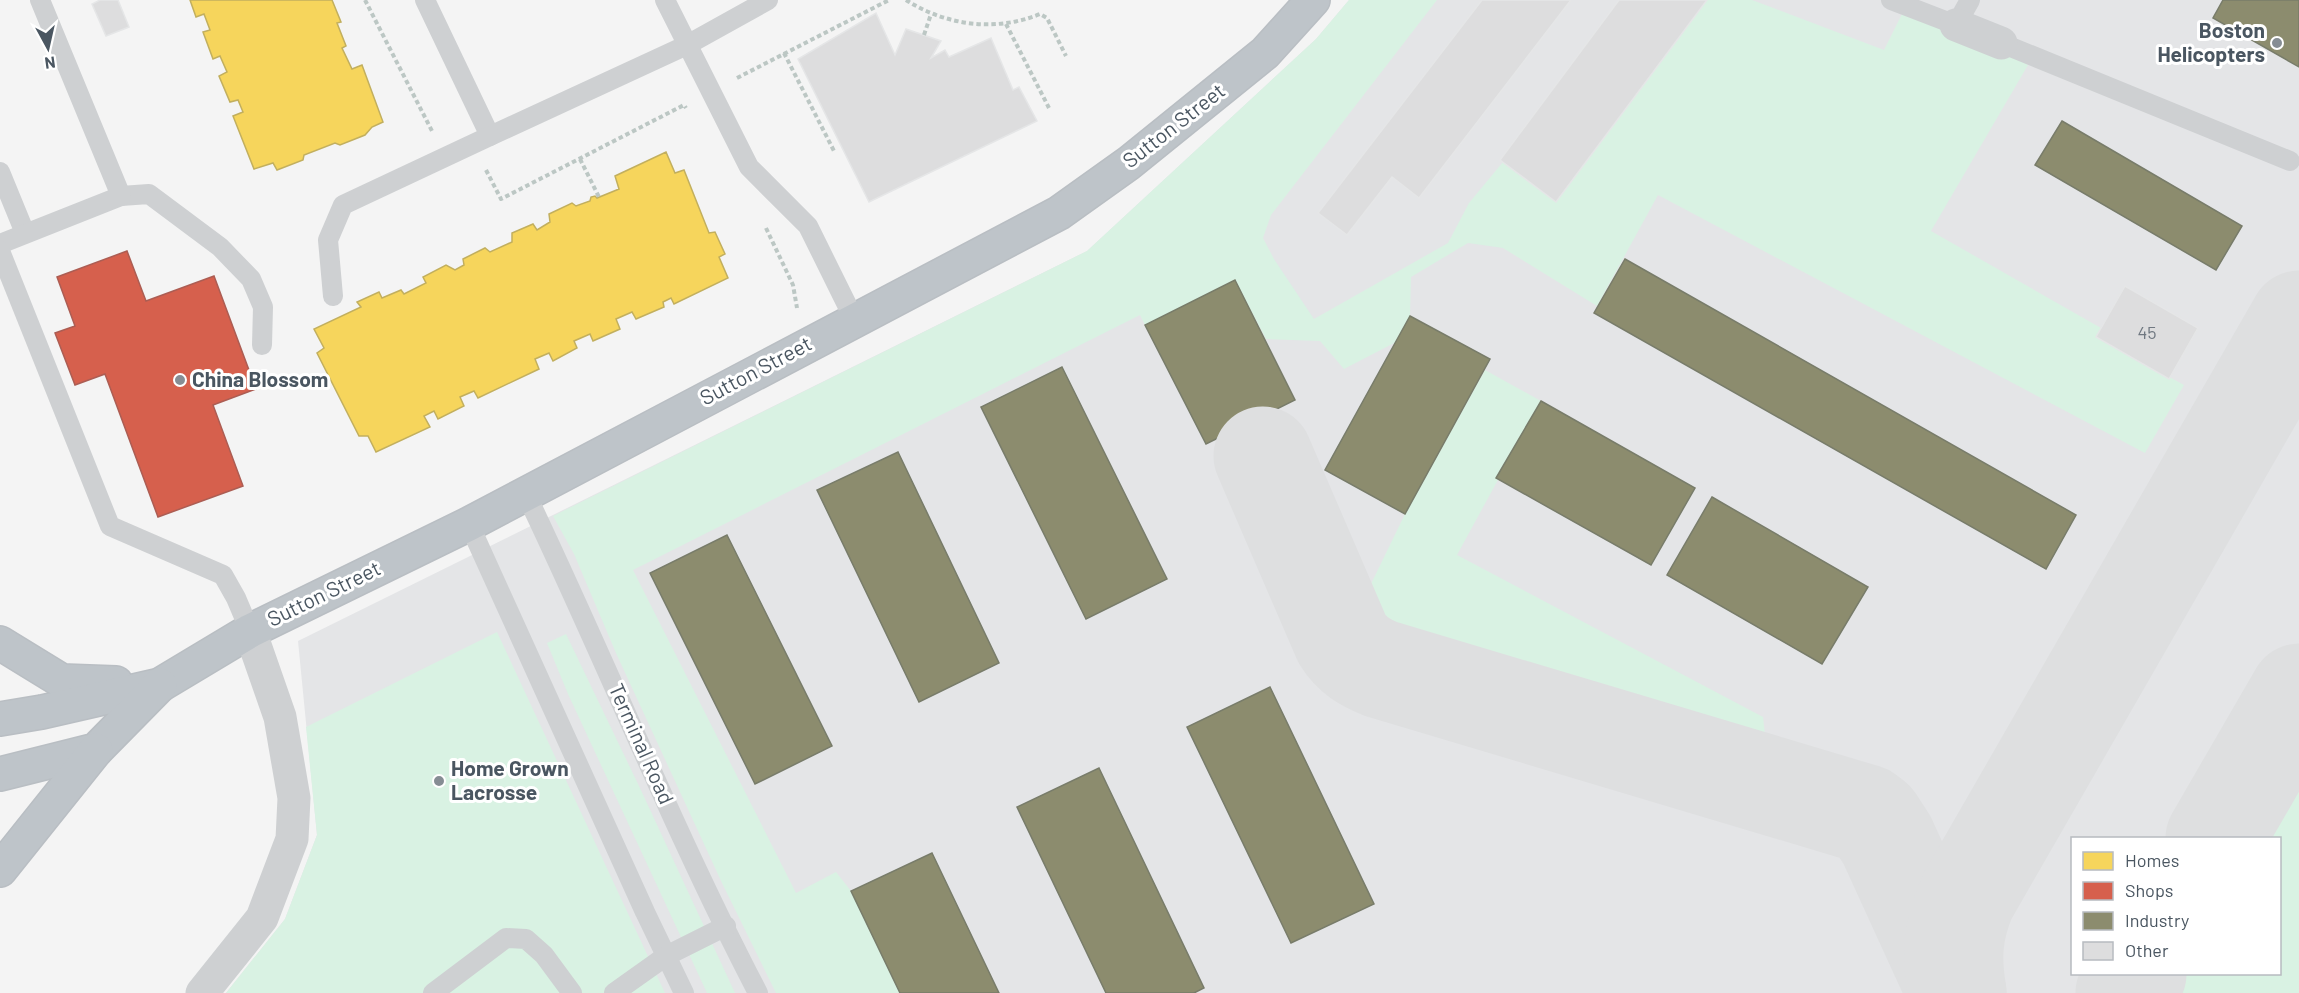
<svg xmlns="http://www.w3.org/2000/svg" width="2299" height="993" font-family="Barlow,sans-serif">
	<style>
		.airport { fill: #e4e5e7; fill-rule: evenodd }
		.green { fill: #d9f2e3 }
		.homes { fill: #f6d55c; stroke: #c2af5e; stroke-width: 1.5 }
		.shops { fill: #d6604d; stroke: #ac5d53; stroke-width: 1.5 }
		.industry { fill: #8c8c6e; stroke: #787c6a; stroke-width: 1.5 }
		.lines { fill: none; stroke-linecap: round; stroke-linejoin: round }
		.taxiway { stroke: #dedfe0; stroke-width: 99 }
		.building { fill: #ddddde; stroke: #e5e6e7; stroke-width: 1.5 }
		.highway-casing { stroke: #b9bec3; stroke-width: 36 }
		.path { stroke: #bcc7c4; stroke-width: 4; stroke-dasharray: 4.5 3; stroke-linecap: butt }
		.lane { stroke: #ced0d2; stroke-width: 20 }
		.street { stroke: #ced0d2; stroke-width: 33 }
		.highway { stroke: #bec4c9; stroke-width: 33 }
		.poi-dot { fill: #868d94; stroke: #fff; stroke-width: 2 }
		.labels { text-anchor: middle; stroke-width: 6; stroke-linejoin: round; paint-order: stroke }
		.number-label { font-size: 18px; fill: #707881 }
		.poi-label { font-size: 21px; font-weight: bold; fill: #4a5661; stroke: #fff; text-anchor: start }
		.street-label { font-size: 21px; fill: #4a5661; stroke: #fff }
	</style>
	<rect width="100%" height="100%" fill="#f4f4f4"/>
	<path class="airport" d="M1349,0H2299V993H226L285,919L317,835L298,641L1087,251L1316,39ZM2072,838H2280V974H2072Z"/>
	<g class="green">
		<polygon points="1349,0 1437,0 1271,215 1263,238 1274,259 1314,319 1448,243 1469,203 1503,162 1707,0 1752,0 1884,50 1906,6 1956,25 2028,65 1931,231 2101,328 2096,337 2184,385 2145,453 1658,195 1597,306 1503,248 1468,243 1411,277 1410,316 1396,342 1344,369 1320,341 1266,339 1235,280 1145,325 1140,315 633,570 796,893 836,872 851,891 900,993 776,993 722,883 616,653 574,554 553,516 1087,251 1316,39"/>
		<polygon points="1485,370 1541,401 1457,555 1763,717 1767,753 1379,633 1367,606 1370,586 1405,514"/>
		<polygon points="497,632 665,993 226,993 285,919 317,835 306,727"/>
		<polygon points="566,634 639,786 735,993 707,993 568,694 547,643"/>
		<polygon points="2299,779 2299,993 2175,993 2186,974 2280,974 2280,838 2265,838"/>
	</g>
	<g class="homes">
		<polygon points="190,0 332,0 341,22 337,23 346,46 342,48 352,69 362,65 383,122 372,127 365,135 340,145 335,143 304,155 303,160 277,170 273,163 254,169 233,116 243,112 238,100 230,102 219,76 227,72 220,56 213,59 203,32 210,30 204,14 196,17"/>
		<polygon points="666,152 675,173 684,170 709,233 715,232 725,254 719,257 728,278 674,304 671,298 663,302 664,307 636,319 632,312 616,319 620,329 593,341 590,334 574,341 577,348 553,361 549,353 535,359 539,369 478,398 474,391 460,397 464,406 438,419 434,411 424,416 430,427 376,452 368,436 359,436 317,353 324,348 314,329 361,307 357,302 379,292 382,298 401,290 404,294 426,283 423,277 446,265 455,270 464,265 463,259 485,248 490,252 512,242 512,233 533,224 537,230 550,222 549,214 572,203 576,206 590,201 591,197 595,196 597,198 619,189 615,176"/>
	</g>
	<polygon class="shops" points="127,251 146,301 214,276 256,389 213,405 243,486 158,517 105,374 75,385 55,333 75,326 57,277"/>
	<g class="industry">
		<polygon points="2223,0 2299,0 2299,67 2213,18"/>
		<polygon points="2062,121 2242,226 2216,270 2035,165"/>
		<polygon points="1625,259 2076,515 2046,569 1594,313"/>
		<polygon points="1235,280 1295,400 1206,444 1145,325"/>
		<polygon points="1410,316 1490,359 1405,514 1325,470"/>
		<polygon points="1062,367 1167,579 1086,619 981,407"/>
		<polygon points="1541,401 1695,488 1651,565 1496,478"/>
		<polygon points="898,452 999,663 919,702 817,490"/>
		<polygon points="1712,497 1868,587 1822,664 1667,575"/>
		<polygon points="727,535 832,746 755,784 650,573"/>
		<polygon points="1270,687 1374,904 1291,943 1187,727"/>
		<polygon points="1099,768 1204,988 1194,993 1106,993 1017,807"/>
		<polygon points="932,853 999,993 900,993 851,891"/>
	</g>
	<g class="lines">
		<g class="taxiway">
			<path d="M1263,456L1342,639C1352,655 1364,662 1381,669L1866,814L1874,820L1887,840L1957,993"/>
			<polyline points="2215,838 2299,693"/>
			<path d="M1957,992C1951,957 1953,930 1967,897L2299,320"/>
			<polyline points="2125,993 2137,974"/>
		</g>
	</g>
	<g class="building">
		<polygon points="100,0 118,0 129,27 106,36 92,4"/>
		<polygon points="1482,0 1571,0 1419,198 1392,177 1347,235 1318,213"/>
		<polygon points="1619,0 1707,0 1556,202 1500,160"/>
		<polygon points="876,13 895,55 906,29 941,41 931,58 945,50 949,57 991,38 1013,90 1019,87 1037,121 869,202 798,59"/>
		<polygon points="2125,286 2198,328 2169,379 2096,337"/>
	</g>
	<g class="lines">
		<g class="highway-casing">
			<g id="highway">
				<polyline points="0,643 62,681 116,683"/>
				<polyline points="0,719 42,712 160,685 250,631 469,524 1059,213 1129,163 1265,53 1313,0"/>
				<polyline points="0,774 96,750 160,685"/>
				<polyline points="0,870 96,750"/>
			</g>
		</g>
		<g class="path">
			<polyline points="365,0 433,133"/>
			<path d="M906,0C947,26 996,32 1040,14L1047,18L1066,56"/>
			<polyline points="1006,24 1049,108"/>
			<polyline points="924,35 931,14"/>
			<polyline points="784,53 834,151"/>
			<polyline points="737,78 889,0"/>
			<polyline points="580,159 599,197"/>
			<polyline points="486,170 501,199 684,105 686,108"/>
			<polyline points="766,228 793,285 797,308"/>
		</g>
		<g class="lane">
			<polyline points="425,0 490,136 687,45 768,0"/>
			<polyline points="665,0 749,167 808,226 854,319"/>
			<polyline points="1891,0 1956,25 1970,0"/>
			<polyline points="2001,43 2290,161"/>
			<polyline points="0,172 25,233"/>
			<polyline points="121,196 149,194 220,247 251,279 263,307 262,345"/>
			<polyline points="0,244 121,196 40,0"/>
			<polyline points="0,251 110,526 223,575 236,598 250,631"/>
			<polyline points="333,296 328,240 343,205 490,136"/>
			<path d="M526,494C605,659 673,830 758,993"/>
			<polyline points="469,524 645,912 684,993"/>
			<polyline points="433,993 506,938 526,939 544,955 572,993"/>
			<polyline points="614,993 666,956 726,926"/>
		</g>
		<g class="street">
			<polyline points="1956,25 2001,43"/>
			<polyline points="202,993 262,918 292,839 294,798 280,717 250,631"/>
		</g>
		<use href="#highway" class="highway"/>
	</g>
	<g class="poi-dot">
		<circle cx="2277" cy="43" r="6"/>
		<circle cx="180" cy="380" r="6"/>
		<circle cx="439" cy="781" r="6"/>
	</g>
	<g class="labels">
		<g class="number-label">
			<text x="2147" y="339">45</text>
		</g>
		<g class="poi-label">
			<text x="2265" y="38" text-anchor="end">Boston<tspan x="2265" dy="24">Helicopters</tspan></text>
			<text x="192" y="387">China Blossom</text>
			<text x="451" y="776">Home Grown<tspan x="451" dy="24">Lacrosse</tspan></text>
		</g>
		<g class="street-label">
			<text transform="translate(1174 126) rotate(-38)" y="7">Sutton Street</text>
			<text transform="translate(756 371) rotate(-28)" y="7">Sutton Street</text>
			<text transform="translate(324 594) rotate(-26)" y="7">Sutton Street</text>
			<text transform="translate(641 744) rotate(66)" y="7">Terminal Road</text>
		</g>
	</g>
	<rect x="2071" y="837" width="210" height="138" fill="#ffffff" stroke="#b7bbc0" stroke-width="1.5"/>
	<rect x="2083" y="852" width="30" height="18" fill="#f6d55c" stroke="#b7bbc0" stroke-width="1.5"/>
	<text x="2125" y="867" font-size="18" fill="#4a5661">Homes</text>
	<rect x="2083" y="882" width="30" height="18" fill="#d6604d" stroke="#b7bbc0" stroke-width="1.5"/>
	<text x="2125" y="897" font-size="18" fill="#4a5661">Shops</text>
	<rect x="2083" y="912" width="30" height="18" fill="#8c8c6e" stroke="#b7bbc0" stroke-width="1.5"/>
	<text x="2125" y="927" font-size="18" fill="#4a5661">Industry</text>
	<rect x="2083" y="942" width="30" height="18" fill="#ddddde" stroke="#b7bbc0" stroke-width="1.5"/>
	<text x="2125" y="957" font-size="18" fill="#4a5661">Other</text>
	<g transform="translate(48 48) rotate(172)" stroke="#ffffff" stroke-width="4.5" paint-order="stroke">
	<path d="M0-4.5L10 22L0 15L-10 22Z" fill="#4a5661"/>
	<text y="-9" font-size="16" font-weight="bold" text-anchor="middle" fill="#4a5661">N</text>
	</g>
</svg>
